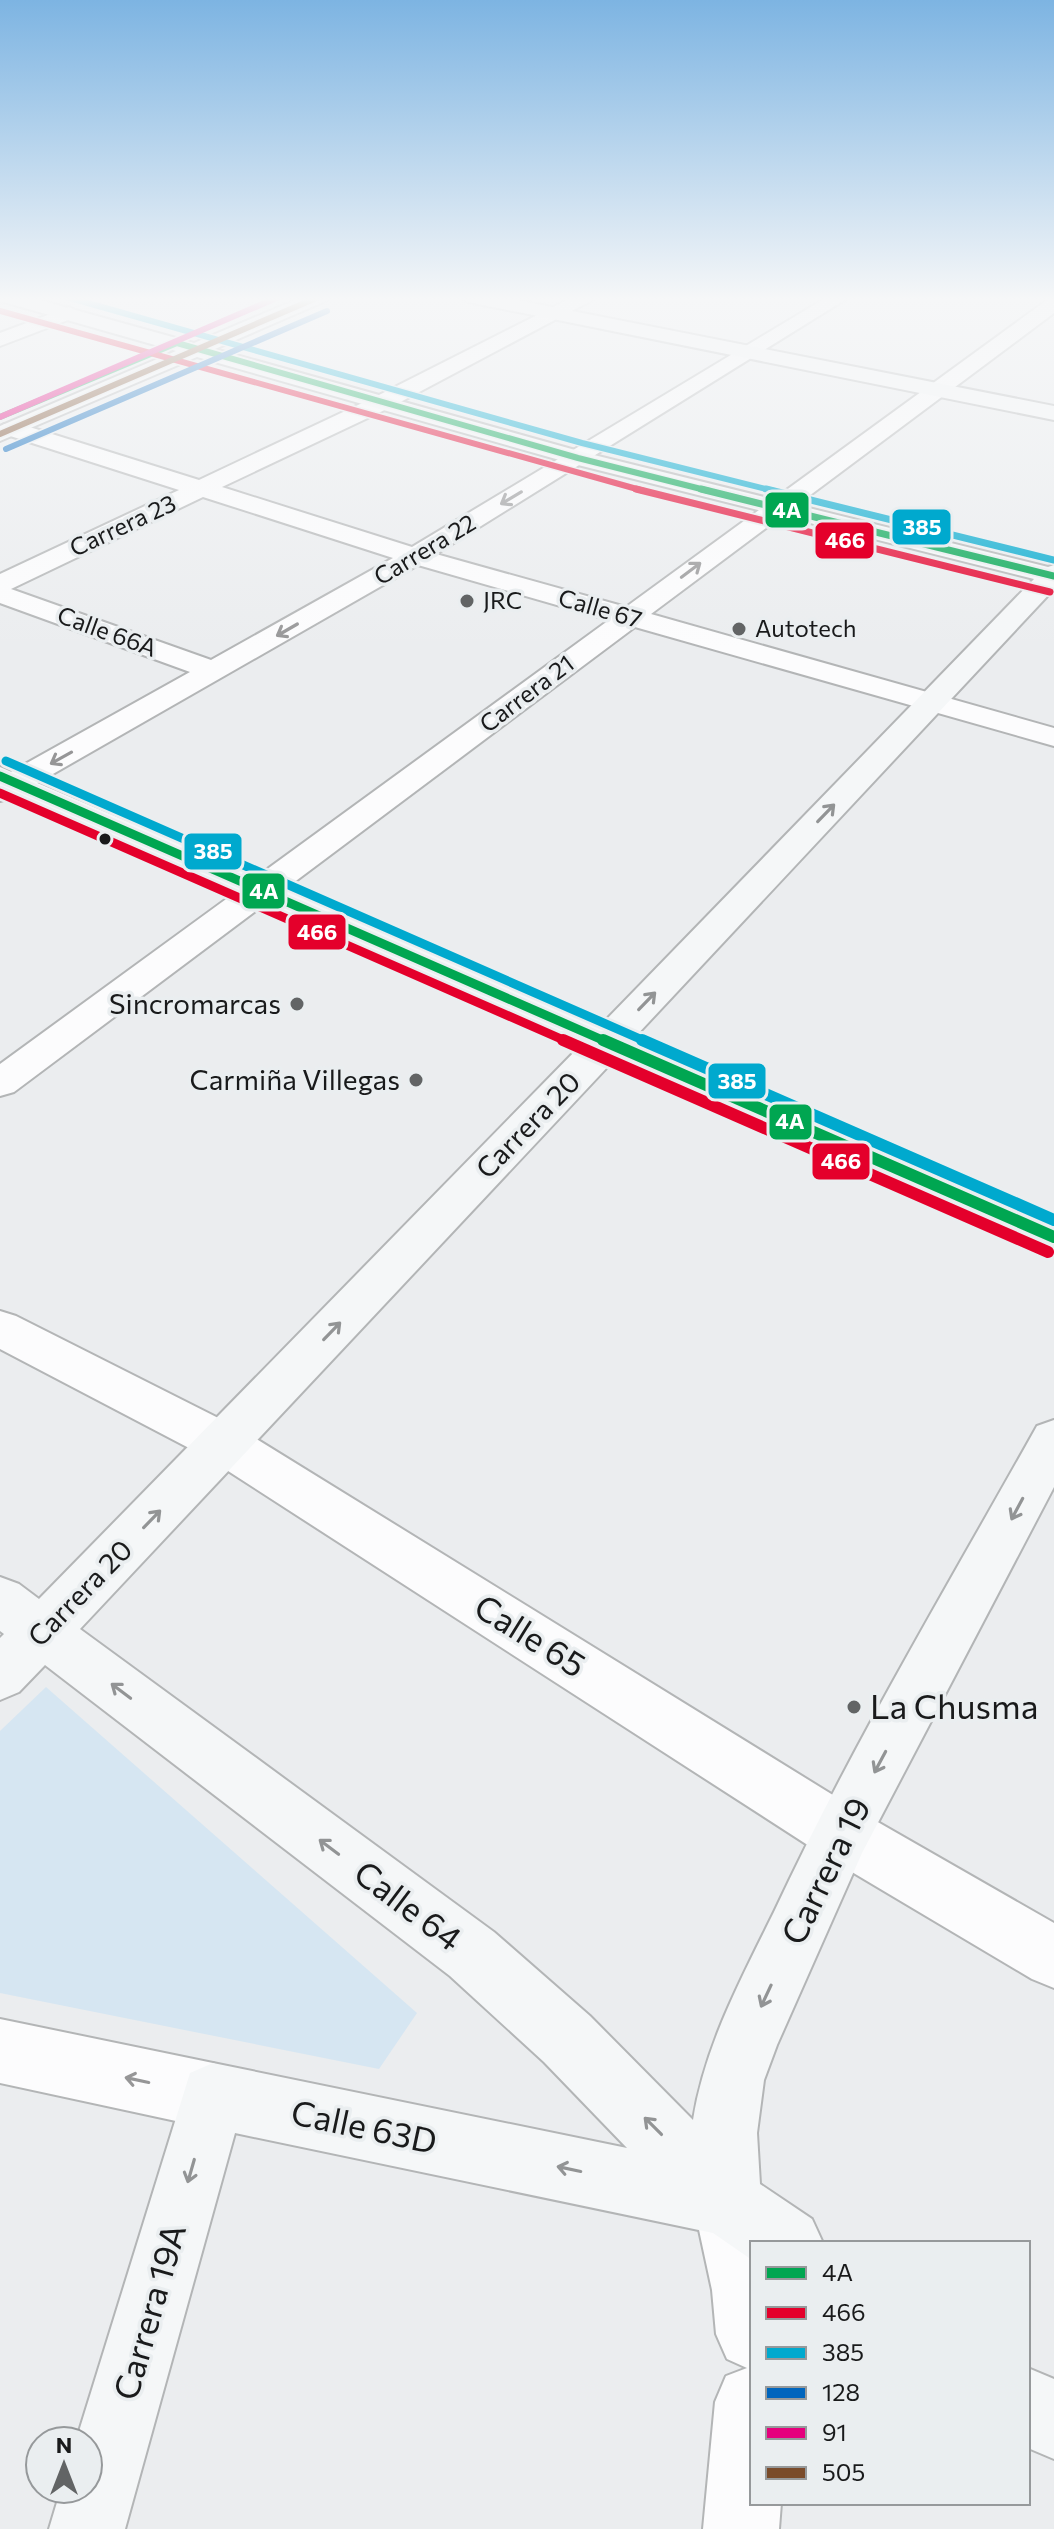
<svg xmlns="http://www.w3.org/2000/svg" width="1054" height="2529" font-family="Commissioner,sans-serif">
	<style>
		.green { fill: #d6e6f2 }
		.lines { fill: none; stroke-linecap: round; stroke-linejoin: round }
		.street-casing { stroke: #b3b5b6; stroke-width: 4 }
		.secondary-casing { stroke: #b3b5b6; stroke-width: 4 }
		.street { fill: #fcfcfd; fill-rule: evenodd }
		.secondary { fill: #f5f7f8; fill-rule: evenodd }
		.bus-1-far3-casing { stroke: #eaeef0; stroke-width: 9 }
		.bus-1-far2-casing { stroke: #eaeef0; stroke-width: 11 }
		.bus-1-far1-casing { stroke: #eaeef0; stroke-width: 14 }
		.bus-1-casing { stroke: #eaeef0; stroke-width: 18 }
		.bus-2-far3-casing { stroke: #eaeef0; stroke-width: 9 }
		.bus-2-far2-casing { stroke: #eaeef0; stroke-width: 11 }
		.bus-2-far1-casing { stroke: #eaeef0; stroke-width: 14 }
		.bus-2-casing { stroke: #eaeef0; stroke-width: 18 }
		.bus-3-far3-casing { stroke: #eaeef0; stroke-width: 9 }
		.bus-3-far2-casing { stroke: #eaeef0; stroke-width: 11 }
		.bus-3-far1-casing { stroke: #eaeef0; stroke-width: 14 }
		.bus-3-casing { stroke: #eaeef0; stroke-width: 18 }
		.bus-4-casing { stroke: #eaeef0; stroke-width: 9 }
		.bus-5-casing { stroke: #eaeef0; stroke-width: 9 }
		.bus-6-casing { stroke: #eaeef0; stroke-width: 9 }
		.bus-1-far3 { stroke: #00a651; stroke-width: 6 }
		.bus-1-far2 { stroke: #00a651; stroke-width: 7 }
		.bus-1-far1 { stroke: #00a651; stroke-width: 9 }
		.bus-1 { stroke: #00a651; stroke-width: 12 }
		.bus-2-far3 { stroke: #e4002b; stroke-width: 6 }
		.bus-2-far2 { stroke: #e4002b; stroke-width: 7 }
		.bus-2-far1 { stroke: #e4002b; stroke-width: 9 }
		.bus-2 { stroke: #e4002b; stroke-width: 12 }
		.bus-3-far3 { stroke: #00a9ce; stroke-width: 6 }
		.bus-3-far2 { stroke: #00a9ce; stroke-width: 7 }
		.bus-3-far1 { stroke: #00a9ce; stroke-width: 9 }
		.bus-3 { stroke: #00a9ce; stroke-width: 12 }
		.bus-4 { stroke: #0065bd; stroke-width: 6 }
		.bus-5 { stroke: #e5007d; stroke-width: 6 }
		.bus-6 { stroke: #7a4b2a; stroke-width: 6 }
		.oneway { stroke: #969697 }
		.oneway2 { stroke: #929495 }
		.poi-dot { fill: #626465; stroke: #eaeef0; stroke-width: 3 }
		.bus-dot { fill: #191a1b; stroke: #eaeef0; stroke-width: 3 }
		.labels { text-anchor: middle; stroke-width: 7; stroke-linejoin: round; paint-order: stroke }
		.far-street-label { font-size: 24px; fill: #191a1b; stroke: #eaeef0 }
		.far-poi-label { font-size: 24px; fill: #191a1b; stroke: #eaeef0; text-anchor: start }
		.poi-label { font-size: 28px; fill: #191a1b; stroke: #eaeef0; text-anchor: end }
		.street-label { font-size: 28px; fill: #191a1b; stroke: #eaeef0 }
		.near-street-label { font-size: 34px; fill: #191a1b; stroke: #eaeef0 }
		.near-poi-label { font-size: 34px; fill: #191a1b; stroke: #eaeef0; text-anchor: start }
		.line-badge { stroke: #eaeef0; stroke-width: 3 }
		.badge-label { font-size: 22px; text-anchor: middle; font-weight: bold; fill: #fff }
	</style>
	<rect width="100%" height="100%" fill="#ebedef"/>
	<polygon class="green" points="46,1687 417,2013 379,2069 0,1993 0,1731"/>
	<g class="lines">
		<g class="street-casing">
			<g id="street">
				<path d="M575,296H600L391,407L222,487L412,547L829,296H851L436,554L626,607L1047,300L1054,298V313L651,614L1054,728V746L635,627L14,1092L0,1096V1064L609,620L418,565L11,798L0,801V778L190,672L0,603V574L179,490L4,434L1,429L4,424H20L199,480L375,397ZM203,497L393,558L211,660L11,589Z"/>
				<polygon points="69,307 79,313 76,317 0,346 0,333"/>
				<polygon points="0,1311 16,1316 242,1430 862,1813 1054,1923 1054,1988 1032,1979 820,1853 208,1458 0,1349"/>
				<polygon points="0,2019 213,2063 236,2073 246,2096 236,2119 213,2129 0,2083"/>
				<polygon points="727,2168 751,2178 761,2202 771,2243 752,2243 752,2503 781,2503 779,2529 703,2529 715,2402 726,2376 747,2368 727,2359 716,2334 712,2290 693,2202 703,2178"/>
			</g>
		</g>
		<g class="secondary-casing">
			<g id="secondary">
				<path d="M0,296H25L194,343L305,296H330L328,300L215,349L586,453L1048,567L1054,565V589L634,1038L1054,1219V1253L614,1060L80,1629L494,1932L590,2016L693,2120C705,2045 741,1979 774,1912C852,1745 947,1587 1037,1426L1054,1420V1487L862,1853L777,2045L764,2080L757,2133L760,2184L812,2219L823,2243H752V2260L713,2233L235,2133L125,2529H49L61,2489H88V2441H76L190,2073L213,2063L627,2148L544,2062L450,1976L45,1665L19,1692L0,1700V1638L4,1634L0,1631V1577L19,1584L39,1599L581,1045L0,788V767L602,1024L1034,579L570,463L197,357L0,441V426L176,351L0,301Z"/>
				<polygon points="458,296 496,296 1054,406 1054,420 468,302"/>
				<polygon points="1028,2368 1054,2379 1054,2459 1028,2448"/>
			</g>
		</g>
		<use href="#street" class="street"/>
		<use href="#secondary" class="secondary"/>
		<g class="bus-1-far3-casing">
			<polyline id="bus-1-far3" points="0,417 177,343 578,458 709,491"/>
		</g>
		<g class="bus-1-far2-casing">
			<polyline id="bus-1-far2" points="701,489 1054,576"/>
		</g>
		<g class="bus-1-far1-casing">
			<polyline id="bus-1-far1" points="0,776 607,1042"/>
		</g>
		<g class="bus-1-casing">
			<polyline id="bus-1" points="603,1040 1054,1237"/>
		</g>
		<g class="bus-2-far3-casing">
			<polyline id="bus-2-far3" points="0,311 644,491"/>
		</g>
		<g class="bus-2-far2-casing">
			<polyline id="bus-2-far2" points="636,489 1050,592"/>
		</g>
		<g class="bus-2-far1-casing">
			<polyline id="bus-2-far1" points="0,793 568,1042"/>
		</g>
		<g class="bus-2-casing">
			<polyline id="bus-2" points="563,1040 1048,1252"/>
		</g>
		<g class="bus-3-far3-casing">
			<polyline id="bus-3-far3" points="63,296 582,443 774,491"/>
		</g>
		<g class="bus-3-far2-casing">
			<polyline id="bus-3-far2" points="766,489 1054,560"/>
		</g>
		<g class="bus-3-far1-casing">
			<polyline id="bus-3-far1" points="6,761 647,1042"/>
		</g>
		<g class="bus-3-casing">
			<polyline id="bus-3" points="642,1040 1054,1220"/>
		</g>
		<g class="bus-4-casing">
			<polyline id="bus-4" points="6,449 327,311"/>
		</g>
		<g class="bus-5-casing">
			<polyline id="bus-5" points="0,417 281,296"/>
		</g>
		<g class="bus-6-casing">
			<polyline id="bus-6" points="0,434 321,296"/>
		</g>
		<use href="#bus-1-far3" class="bus-1-far3"/>
		<use href="#bus-1-far2" class="bus-1-far2"/>
		<use href="#bus-1-far1" class="bus-1-far1"/>
		<use href="#bus-1" class="bus-1"/>
		<use href="#bus-2-far3" class="bus-2-far3"/>
		<use href="#bus-2-far2" class="bus-2-far2"/>
		<use href="#bus-2-far1" class="bus-2-far1"/>
		<use href="#bus-2" class="bus-2"/>
		<use href="#bus-3-far3" class="bus-3-far3"/>
		<use href="#bus-3-far2" class="bus-3-far2"/>
		<use href="#bus-3-far1" class="bus-3-far1"/>
		<use href="#bus-3" class="bus-3"/>
		<use href="#bus-4" class="bus-4"/>
		<use href="#bus-5" class="bus-5"/>
		<use href="#bus-6" class="bus-6"/>
	</g>
	<defs><path id="oneway-shaft" d="M-6 0H5M1.5-3L5.5 0L1.5 3" fill="none" stroke-width="1.6" stroke-linecap="round" stroke-linejoin="round" transform="scale(2)"/></defs>
	<g class="oneway">
		<use href="#oneway-shaft" transform="translate(511 498) rotate(149)"/>
		<use href="#oneway-shaft" transform="translate(691 570) rotate(-37)"/>
		<use href="#oneway-shaft" transform="translate(287 630) rotate(150)"/>
		<use href="#oneway-shaft" transform="translate(61 758) rotate(151)"/>
		<use href="#oneway-shaft" transform="translate(137 2080) rotate(-168)"/>
	</g>
	<g class="oneway2">
		<use href="#oneway-shaft" transform="translate(826 813) rotate(-46)"/>
		<use href="#oneway-shaft" transform="translate(647 1001) rotate(-46)"/>
		<use href="#oneway-shaft" transform="translate(332 1331) rotate(-46)"/>
		<use href="#oneway-shaft" transform="translate(1017 1509) rotate(118)"/>
		<use href="#oneway-shaft" transform="translate(152 1519) rotate(-46)"/>
		<use href="#oneway-shaft" transform="translate(121 1691) rotate(-143)"/>
		<use href="#oneway-shaft" transform="translate(880 1762) rotate(118)"/>
		<use href="#oneway-shaft" transform="translate(329 1847) rotate(-143)"/>
		<use href="#oneway-shaft" transform="translate(766 1996) rotate(115)"/>
		<use href="#oneway-shaft" transform="translate(653 2126) rotate(-135)"/>
		<use href="#oneway-shaft" transform="translate(569 2169) rotate(-168)"/>
		<use href="#oneway-shaft" transform="translate(191 2171) rotate(106)"/>
	</g>
	<linearGradient id="sky" x2="0" y2="1"><stop stop-color="#7db4e2"/><stop offset="0.46" stop-color="#f6f7f8"/><stop offset="1" stop-color="#f6f7f8" stop-opacity="0"/></linearGradient>
	<rect width="1054" height="650" fill="url(#sky)"/>
	<g class="poi-dot">
		<circle cx="467" cy="601" r="8"/>
		<circle cx="739" cy="629" r="8"/>
		<circle cx="297" cy="1004" r="8"/>
		<circle cx="416" cy="1080" r="8"/>
		<circle cx="854" cy="1707" r="8"/>
	</g>
	<circle class="bus-dot" cx="105" cy="839" r="7"/>
	<g class="labels">
		<g class="far-street-label">
			<text transform="translate(123 526) rotate(-25)" y="8">Carrera 23</text>
			<text transform="translate(425 550) rotate(-31)" y="8">Carrera 22</text>
			<text transform="translate(600 609) rotate(16)" y="8">Calle 67</text>
			<text transform="translate(107 632) rotate(20)" y="8">Calle 66A</text>
			<text transform="translate(527 694) rotate(-37)" y="8">Carrera 21</text>
		</g>
		<g class="far-poi-label">
			<text x="483" y="609">JRC</text>
			<text x="755" y="637">Autotech</text>
		</g>
		<g class="poi-label">
			<text x="281" y="1014">Sincromarcas</text>
			<text x="400" y="1090">Carmiña Villegas</text>
		</g>
		<g class="street-label">
			<text transform="translate(528 1125) rotate(-46)" y="10">Carrera 20</text>
			<text transform="translate(80 1593) rotate(-46)" y="10">Carrera 20</text>
		</g>
		<g class="near-street-label">
			<text transform="translate(530 1636) rotate(32)" y="12">Calle 65</text>
			<text transform="translate(826 1871) rotate(-64)" y="12">Carrera 19</text>
			<text transform="translate(408 1906) rotate(37)" y="12">Calle 64</text>
			<text transform="translate(364 2127) rotate(12)" y="12">Calle 63D</text>
			<text transform="translate(150 2312) rotate(-74)" y="12">Carrera 19A</text>
		</g>
		<g class="near-poi-label">
			<text x="870" y="1719">La Chusma</text>
		</g>
	</g>
	<g class="line-badge">
		<rect x="764" y="491" width="46" height="38" rx="8" fill="#00a651"/>
		<rect x="891" y="508" width="61" height="38" rx="8" fill="#00a9ce"/>
		<rect x="814" y="521" width="61" height="39" rx="8" fill="#e4002b"/>
		<rect x="183" y="832" width="60" height="39" rx="8" fill="#00a9ce"/>
		<rect x="241" y="872" width="45" height="38" rx="8" fill="#00a651"/>
		<rect x="287" y="913" width="60" height="38" rx="8" fill="#e4002b"/>
		<rect x="707" y="1062" width="60" height="38" rx="8" fill="#00a9ce"/>
		<rect x="768" y="1103" width="45" height="38" rx="8" fill="#00a651"/>
		<rect x="811" y="1142" width="60" height="39" rx="8" fill="#e4002b"/>
	</g>
	<g class="badge-label">
		<text x="787" y="518">4A</text>
		<text x="922" y="535">385</text>
		<text x="845" y="548">466</text>
		<text x="213" y="859">385</text>
		<text x="264" y="899">4A</text>
		<text x="317" y="940">466</text>
		<text x="737" y="1089">385</text>
		<text x="790" y="1129">4A</text>
		<text x="841" y="1169">466</text>
	</g>
	<rect x="750" y="2241" width="280" height="264" fill="#eaeef0" stroke="#96999b" stroke-width="2"/>
	<rect x="766" y="2267" width="40" height="12" fill="#00a651" stroke="#96999b" stroke-width="2"/>
	<text x="822" y="2281" font-size="24" fill="#191a1b">4A</text>
	<rect x="766" y="2307" width="40" height="12" fill="#e4002b" stroke="#96999b" stroke-width="2"/>
	<text x="822" y="2321" font-size="24" fill="#191a1b">466</text>
	<rect x="766" y="2347" width="40" height="12" fill="#00a9ce" stroke="#96999b" stroke-width="2"/>
	<text x="822" y="2361" font-size="24" fill="#191a1b">385</text>
	<rect x="766" y="2387" width="40" height="12" fill="#0065bd" stroke="#96999b" stroke-width="2"/>
	<text x="822" y="2401" font-size="24" fill="#191a1b">128</text>
	<rect x="766" y="2427" width="40" height="12" fill="#e5007d" stroke="#96999b" stroke-width="2"/>
	<text x="822" y="2441" font-size="24" fill="#191a1b">91</text>
	<rect x="766" y="2467" width="40" height="12" fill="#7a4b2a" stroke="#96999b" stroke-width="2"/>
	<text x="822" y="2481" font-size="24" fill="#191a1b">505</text>
	<g transform="translate(64 2465)"><circle r="38" fill="#eaeef0" stroke="#96999b" stroke-width="2"/>
	<path d="M0-6L14 30L0 20L-14 30Z" fill="#626465"/>
	<text y="-12" font-size="22" font-weight="bold" text-anchor="middle" fill="#191a1b">N</text>
	</g>
</svg>
